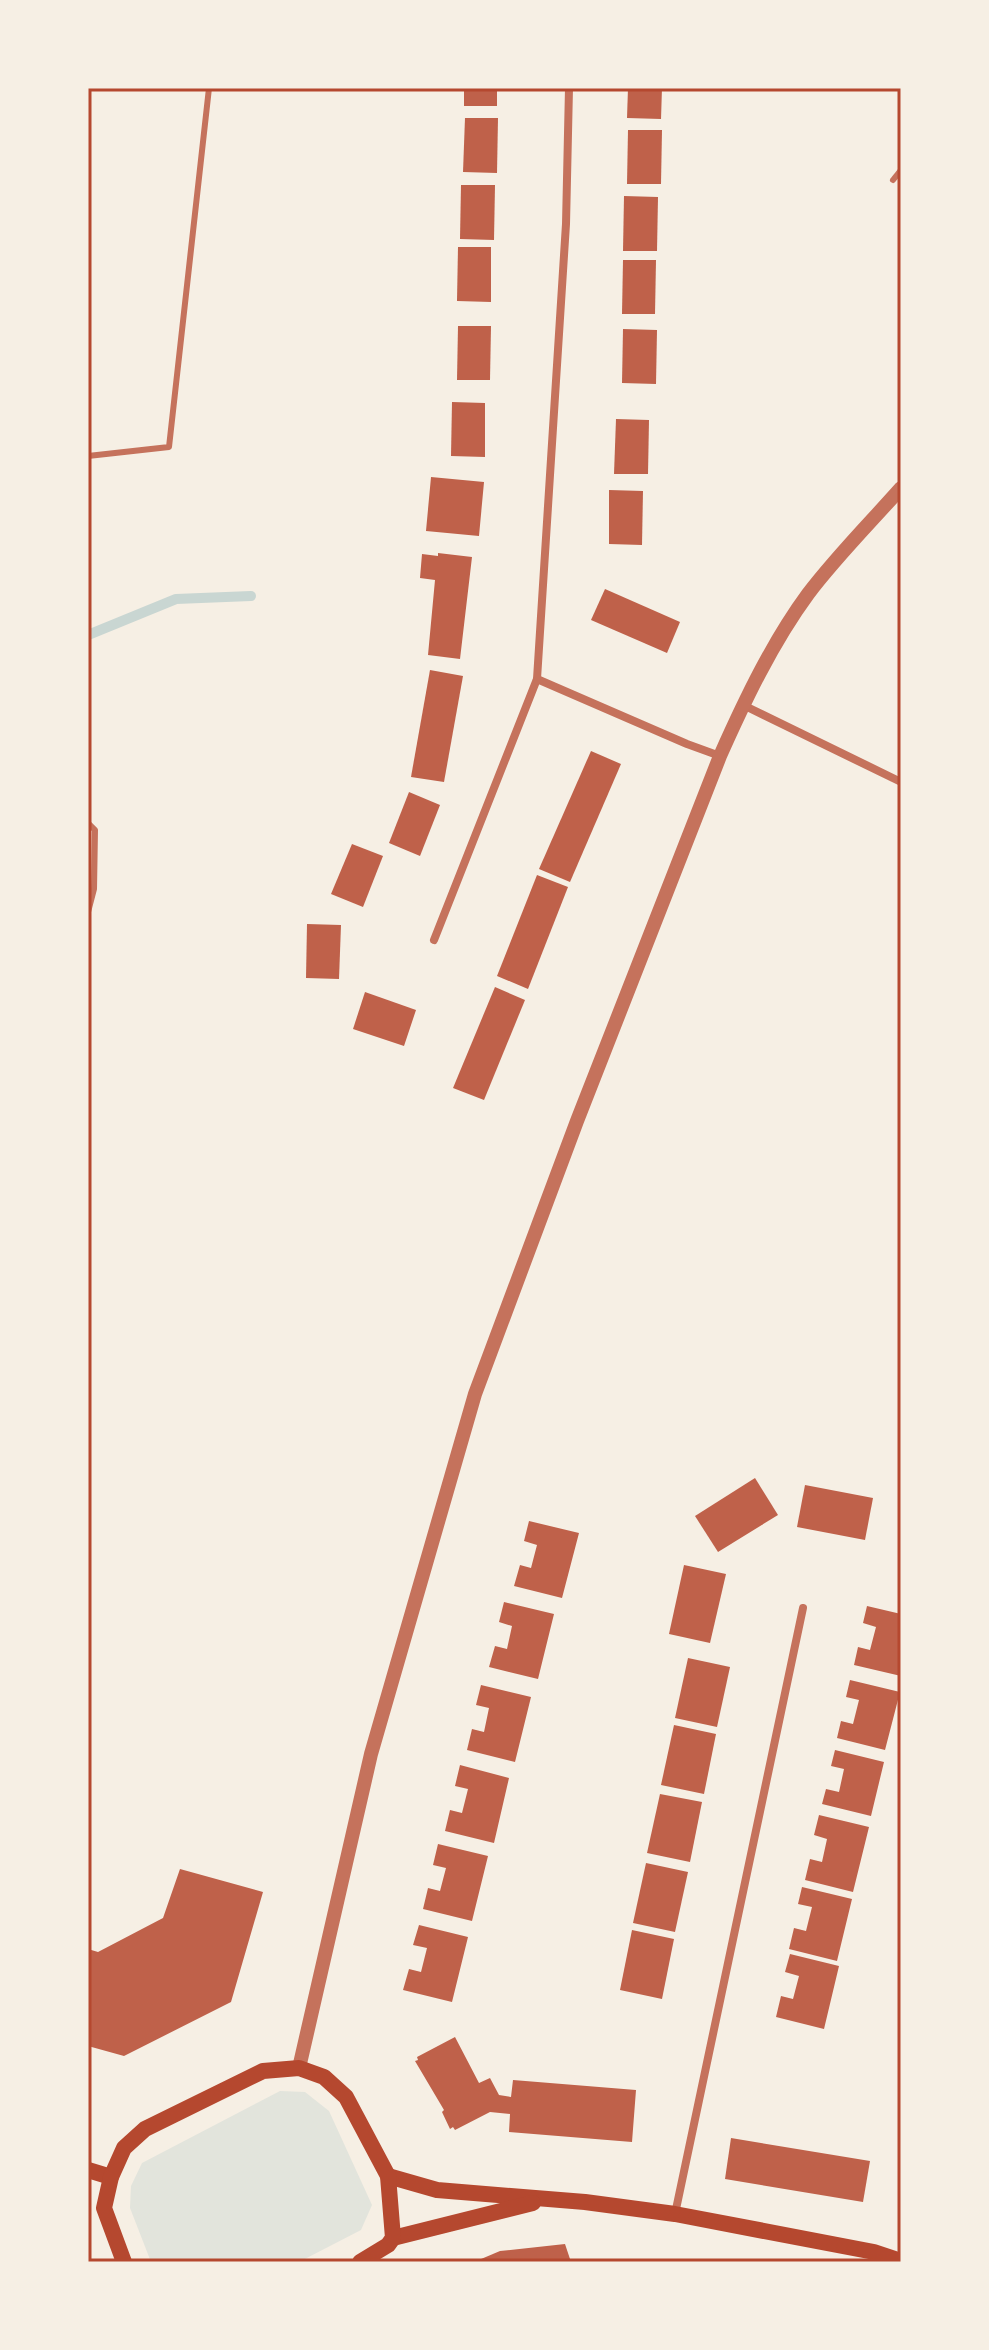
<svg xmlns="http://www.w3.org/2000/svg" width="989" height="2350" font-family="'Work Sans',sans-serif">
	<style>
		.green { fill: #e2e4dc }
		.lines { fill: none; stroke-linecap: round; stroke-linejoin: round }
		.stream { stroke: #c9d6d2; stroke-width: 10 }
		.building { fill: #bf614a }
		.service { stroke: #c5725c; stroke-width: 6 }
		.minor { stroke: #c5725c; stroke-width: 8 }
		.tertiary { stroke: #c5725c; stroke-width: 14 }
		.secondary { stroke: #b5482f; stroke-width: 16 }
		.neatline { fill: none; stroke: #b5482f; stroke-width: 3 }
	</style>
	<rect width="100%" height="100%" fill="#f6efe4"/>
	<polygon class="green" points="280,2091 305,2092 329,2111 372,2205 361,2230 299,2262 151,2262 130,2208 131,2186 142,2163"/>
	<g class="lines">
		<polyline class="stream" points="88,635 176,599 251,596"/>
	</g>
	<g class="building">
		<rect x="464" y="88" width="33" height="18"/>
		<polygon points="628,88 662,88 661,119 627,118"/>
		<polygon points="465,118 498,118 497,173 463,172"/>
		<polygon points="628,130 662,130 661,184 627,184"/>
		<polygon points="461,185 495,185 494,240 460,239"/>
		<polygon points="624,196 658,197 657,251 623,251"/>
		<polygon points="458,247 491,247 491,302 457,301"/>
		<polygon points="623,260 656,260 655,314 622,314"/>
		<polygon points="458,326 491,326 490,380 457,380"/>
		<polygon points="623,329 657,330 656,384 622,383"/>
		<polygon points="452,402 485,403 485,457 451,456"/>
		<polygon points="616,419 649,420 648,474 614,474"/>
		<polygon points="431,477 484,482 479,536 426,531"/>
		<polygon points="609,490 643,491 642,545 609,544"/>
		<polygon points="438,553 472,557 460,659 428,655 435,580 420,578 422,554 438,556"/>
		<polygon points="605,589 680,622 667,653 591,620"/>
		<polygon points="430,670 463,676 444,782 411,777"/>
		<polygon points="591,751 621,764 570,882 539,869"/>
		<polygon points="409,792 440,805 420,856 389,843"/>
		<polygon points="352,844 383,856 363,907 331,894"/>
		<polygon points="537,875 568,887 528,989 497,976"/>
		<polygon points="307,924 341,925 339,979 306,978"/>
		<polygon points="495,987 525,1000 484,1100 453,1088"/>
		<polygon points="365,992 416,1010 404,1046 353,1029"/>
		<polygon points="755,1478 778,1515 718,1552 695,1516"/>
		<polygon points="805,1485 873,1498 865,1540 797,1527"/>
		<polygon points="529,1521 579,1533 562,1598 514,1586 520,1565 531,1568 537,1545 524,1541"/>
		<polygon points="684,1565 726,1574 710,1643 669,1634"/>
		<polygon points="504,1602 554,1614 538,1679 489,1667 495,1646 507,1649 512,1626 499,1622"/>
		<polygon points="867,1606 901,1614 901,1676 854,1665 858,1647 870,1650 876,1627 863,1623"/>
		<polygon points="688,1658 730,1667 717,1727 675,1718"/>
		<polygon points="850,1680 900,1692 885,1750 837,1738 841,1721 853,1724 859,1700 846,1697"/>
		<polygon points="481,1685 531,1697 515,1762 467,1750 472,1729 484,1732 489,1708 476,1705"/>
		<polygon points="674,1725 716,1734 704,1794 661,1785"/>
		<polygon points="835,1750 884,1762 871,1816 822,1804 826,1789 839,1792 844,1769 831,1766"/>
		<polygon points="460,1765 509,1778 494,1843 445,1831 450,1810 462,1813 468,1789 455,1786"/>
		<polygon points="660,1794 702,1802 690,1862 647,1853"/>
		<polygon points="819,1815 869,1827 853,1892 805,1880 810,1859 822,1862 827,1839 814,1835"/>
		<polygon points="438,1844 488,1856 472,1921 423,1909 428,1888 440,1891 446,1868 433,1865"/>
		<polygon points="646,1863 688,1872 675,1932 633,1923"/>
		<polygon points="180,1869 263,1892 231,2002 124,2056 88,2046 88,1949 98,1952 163,1918"/>
		<polygon points="802,1887 852,1899 837,1961 789,1949 794,1928 806,1931 812,1907 798,1904"/>
		<polygon points="419,1925 468,1937 452,2002 403,1990 409,1969 421,1972 427,1948 413,1945"/>
		<polygon points="632,1930 674,1939 662,1999 620,1990"/>
		<polygon points="790,1954 839,1966 824,2029 776,2017 781,1996 793,1999 799,1976 785,1972"/>
		<polygon points="455,2037 479,2083 490,2078 499,2095 511,2097 513,2080 636,2090 632,2142 509,2132 510,2114 490,2112 455,2130 453,2127 450,2129 442,2112 444,2110 415,2061 418,2060 417,2057"/>
		<polygon points="731,2138 870,2161 863,2202 725,2179"/>
		<polygon points="565,2244 571,2262 474,2262 500,2251"/>
	</g>
	<g class="lines">
		<g class="service">
			<polyline points="893,180 901,170"/>
			<polyline points="88,456 169,447 209,88"/>
			<polyline points="88,823 95,830 94,889 88,912"/>
		</g>
		<g class="minor">
			<polyline points="537,679 687,744 720,756"/>
			<polyline points="743,705 901,782"/>
			<polyline points="434,940 537,679 566,224 569,88"/>
			<polyline points="675,2214 803,1608"/>
		</g>
		<path class="tertiary" d="M299,2068L371,1754L475,1394L577,1121L720,756C745,700 772,643 808,594C836,557 870,523 901,488"/>
		<g class="secondary">
			<polyline points="88,2170 111,2177"/>
			<polyline points="388,2176 437,2190 585,2202 675,2214 874,2252 901,2261"/>
			<polyline points="393,2238 533,2203"/>
			<polyline points="124,2262 104,2208 111,2177 124,2148 145,2129 263,2071 299,2068 324,2077 346,2097 388,2176 393,2238 388,2245 360,2262"/>
		</g>
	</g>
	<rect width="989" height="2350" fill="none" stroke="#f6efe4" stroke-width="180"/>
	<rect x="90" y="90" width="809" height="2170" class="neatline"/>
</svg>
